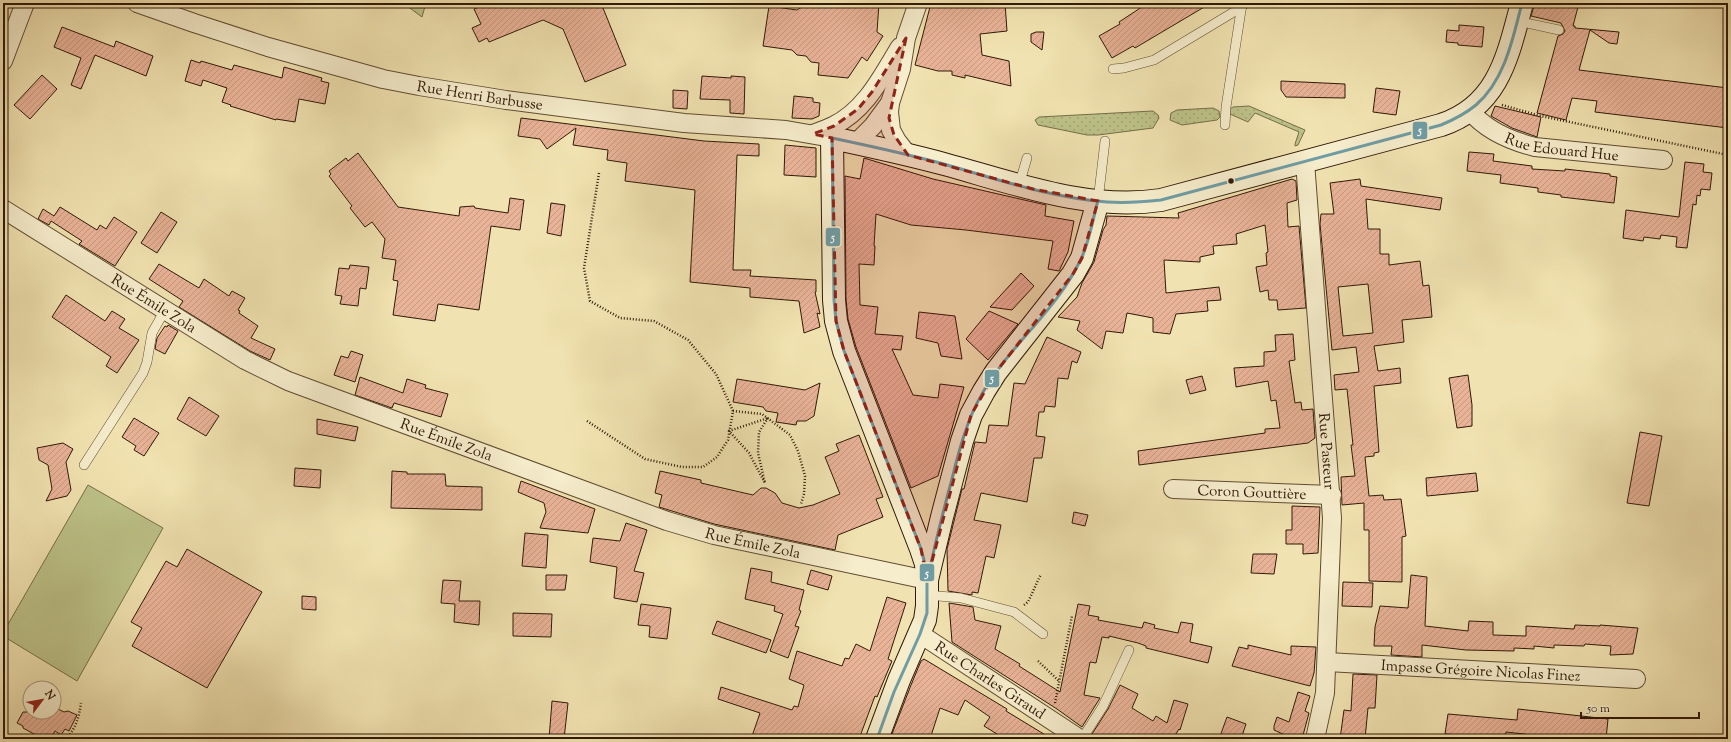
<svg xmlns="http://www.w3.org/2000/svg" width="1731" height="742" font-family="'Sorts Mill Goudy',serif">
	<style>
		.grass { fill: url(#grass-dots); stroke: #766e48 }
		.forest { fill: url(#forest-crowns); stroke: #766e48 }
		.pitch { fill: #bdc389; stroke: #766e48 }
		.building { fill: url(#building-hatch); stroke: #301907; fill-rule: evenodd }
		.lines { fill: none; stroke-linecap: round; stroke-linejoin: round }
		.lane-casing { stroke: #604c32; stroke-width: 10 }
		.street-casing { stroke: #604c32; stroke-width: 20 }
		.secondary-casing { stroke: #301907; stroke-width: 24 }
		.path { stroke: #301907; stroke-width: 2.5; stroke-dasharray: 1 2; stroke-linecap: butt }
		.lane { stroke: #f6edcc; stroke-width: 9 }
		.street { stroke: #f6edcc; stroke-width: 18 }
		.secondary { stroke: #f6edcc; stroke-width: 22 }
		.bus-1-casing { stroke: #f6edcc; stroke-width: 6 }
		.bus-1 { stroke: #6f9da4; stroke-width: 3 }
		.marked { fill: #8f2418; fill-opacity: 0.2; stroke: #8f2418; stroke-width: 3; stroke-dasharray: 8 5; stroke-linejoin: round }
		.bus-dot { fill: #301907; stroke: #f6edcc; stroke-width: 1.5 }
		.labels { text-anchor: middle; stroke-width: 3.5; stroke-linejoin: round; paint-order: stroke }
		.street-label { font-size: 15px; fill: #301907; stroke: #f6edcc }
		.line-badge { stroke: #f6edcc; stroke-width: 1.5 }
		.badge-label { font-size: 11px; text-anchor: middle; font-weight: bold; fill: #fff }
	</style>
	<defs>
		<pattern id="grass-dots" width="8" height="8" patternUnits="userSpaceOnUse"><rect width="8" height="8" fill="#bdc389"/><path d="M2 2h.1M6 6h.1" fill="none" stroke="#a3a775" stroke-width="1.8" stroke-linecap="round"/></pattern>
		<pattern id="forest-crowns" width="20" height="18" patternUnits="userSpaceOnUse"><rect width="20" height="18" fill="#bdc389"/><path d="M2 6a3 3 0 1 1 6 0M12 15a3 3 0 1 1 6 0" fill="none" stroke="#a3a775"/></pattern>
		<pattern id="building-hatch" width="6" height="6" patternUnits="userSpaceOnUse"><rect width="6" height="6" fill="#e9b398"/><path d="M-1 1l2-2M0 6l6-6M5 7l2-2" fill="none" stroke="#c89982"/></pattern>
	</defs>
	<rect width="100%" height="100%" fill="#f1e3b1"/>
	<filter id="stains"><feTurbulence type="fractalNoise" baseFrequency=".005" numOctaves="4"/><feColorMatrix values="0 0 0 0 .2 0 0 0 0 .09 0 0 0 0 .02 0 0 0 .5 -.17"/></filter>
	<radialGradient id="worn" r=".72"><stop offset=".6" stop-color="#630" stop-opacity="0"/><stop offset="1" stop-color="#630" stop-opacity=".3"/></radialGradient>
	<g class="grass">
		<polygon points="1249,106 1305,130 1298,145 1295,146 1295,144 1299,132 1255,113 1248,122 1230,114 1230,109 1233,107"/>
		<polygon points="1213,108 1219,111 1220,117 1217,120 1182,125 1170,120 1171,113 1177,110"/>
		<polygon points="1153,111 1158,115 1159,118 1153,128 1098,135 1087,135 1038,125 1035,120 1039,117"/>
	</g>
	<polygon class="forest" points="403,3 426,3 422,17"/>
	<polygon class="pitch" points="88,485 163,528 77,681 3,636 3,633"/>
	<g class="building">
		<polygon points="488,3 601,3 626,65 585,82 563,29 543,20 489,42 487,38 479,42 472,28 481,24 474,9"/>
		<polygon points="816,3 879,3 877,32 883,36 867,61 862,57 848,78 818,75 819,63 811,62 806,56 797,55 792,50 763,46 769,6 797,10 803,6 810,7"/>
		<polygon points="931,3 1005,3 1007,31 980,34 982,55 1009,61 1011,86 965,75 965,78 952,75 952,71 938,71 915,65"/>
		<polygon points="1148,3 1211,3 1135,48 1133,46 1112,58 1099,36 1120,24 1119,22"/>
		<polygon points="1535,3 1579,3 1573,26 1575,26 1575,28 1619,32 1617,44 1609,43 1590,30 1579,70 1728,88 1728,128 1595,112 1597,101 1572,98 1566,120 1537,113 1558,36 1563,34 1565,31 1561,23 1531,16"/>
		<polygon points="1459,25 1484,27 1482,47 1458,45 1458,43 1446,42 1447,30 1459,31"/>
		<polygon points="62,27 114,47 116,41 153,56 146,76 95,55 81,89 71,85 81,58 54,47"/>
		<polygon points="1036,32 1044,32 1042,50 1031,42 1031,34"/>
		<polygon points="191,60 200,63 201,61 232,70 234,65 282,78 284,67 322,78 321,81 329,83 325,104 299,99 295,122 276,119 276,120 230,106 231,105 222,102 227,88 203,80 201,86 185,81"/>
		<polygon points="42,75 57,89 30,119 14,105"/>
		<polygon points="702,76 731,78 731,76 745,77 744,114 730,113 730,100 700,99"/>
		<polygon points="1281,81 1345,84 1345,98 1286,97 1281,90"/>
		<polygon points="1376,88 1400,91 1396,115 1373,112"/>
		<polygon points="673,90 688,91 687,109 673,108"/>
		<polygon points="794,96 813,98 813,102 820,103 819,116 812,119 792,118"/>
		<polygon points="1495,106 1541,117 1537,137 1512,128 1491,116"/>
		<polygon points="521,118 704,141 759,144 759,156 737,155 733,270 751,270 750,276 816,280 816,292 815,292 820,314 817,313 820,327 804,333 799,301 750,297 750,288 690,282 695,190 625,181 627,163 607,160 608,150 573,145 576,128 547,149 540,139 518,136"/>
		<polygon points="785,145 816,148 816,177 784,175"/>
		<polygon points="1469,152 1494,154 1493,161 1532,166 1532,169 1565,171 1565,169 1610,174 1610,176 1617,177 1614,203 1561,197 1561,195 1538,192 1538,188 1500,183 1501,175 1467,171"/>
		<polygon points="358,153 398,207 459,216 460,207 474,206 475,208 508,213 510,198 524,200 520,230 491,226 479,310 438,304 435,321 393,315 398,281 393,280 396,260 382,258 385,239 372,222 365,227 350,208 352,206 329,176 331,174 329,171 346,158 348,161"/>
		<polygon points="864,158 933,179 1046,205 1045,216 1074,221 1068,252 1059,271 1048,269 1053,241 966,230 911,225 876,214 874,246 875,246 874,265 859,264 860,305 878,307 875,334 903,336 901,350 892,349 913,395 938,398 940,384 964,387 938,476 911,488 856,347 848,319 846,299 845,176 860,179"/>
		<polygon points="1685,162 1704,164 1703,172 1712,173 1710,190 1701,189 1700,196 1697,195 1696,205 1693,204 1687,248 1676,247 1677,237 1661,235 1660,239 1644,237 1643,241 1623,238 1626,210 1679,217"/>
		<polygon points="1292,179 1296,181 1297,200 1287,203 1288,227 1299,226 1306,308 1278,310 1277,300 1269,300 1268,290 1260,292 1256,267 1267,265 1266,253 1268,252 1265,225 1236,234 1237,244 1213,246 1214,254 1200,257 1200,262 1164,260 1166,293 1219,287 1221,300 1207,301 1208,311 1176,314 1170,334 1153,332 1153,318 1127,313 1123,333 1106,331 1102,349 1077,330 1080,321 1058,317 1077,297 1082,283 1094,262 1103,230 1106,225 1107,216 1179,218 1178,213"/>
		<path d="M1360,179L1361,186L1442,198L1440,210L1366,199L1368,229H1380V254H1389V265L1420,261L1423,286L1429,285L1432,317L1402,320L1404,342L1374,346L1378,371L1400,368L1401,383L1374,386L1379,452L1374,453V456L1365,457L1369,496L1383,495L1384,500L1401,499L1406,536L1402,537V582L1369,581V530H1364V503L1342,505L1341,477L1355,476L1351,445H1353L1347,389L1335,390L1334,375L1359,372L1356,347L1332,350L1320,224L1321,214H1334L1330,183ZM1368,284L1373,333L1343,336L1338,287Z"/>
		<polygon points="551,203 565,205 561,236 547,233"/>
		<polygon points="60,207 97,230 100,225 106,229 114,217 137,232 115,266 79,244 82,241 51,221 49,225 38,219 43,209 54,216"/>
		<polygon points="161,212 177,222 157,253 141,243"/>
		<polygon points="159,264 199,288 204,279 229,296 232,291 245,298 238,310 240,311 239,313 258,326 251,338 275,349 270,360 250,351 179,307 183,301 149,279"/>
		<polygon points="350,265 369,267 366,289 360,288 358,306 340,304 342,296 335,295 339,268 349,269"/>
		<polygon points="1021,273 1034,286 1012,310 990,307"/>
		<polygon points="66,295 105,321 112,311 125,319 119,328 139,340 117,373 106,366 111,357 52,317"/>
		<polygon points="989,311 1018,324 988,360 966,339"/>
		<polygon points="919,312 955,316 962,359 941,356 938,343 916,338"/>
		<polygon points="168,325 178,331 165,354 155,349 157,338 165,326 167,327"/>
		<polygon points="1293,334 1295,360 1289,361 1295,403 1301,402 1302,410 1313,409 1315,438 1308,443 1139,465 1138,451 1265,433 1265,429 1280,428 1276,400 1271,401 1268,381 1236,387 1234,368 1264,366 1264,352 1276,351 1275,335"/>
		<polygon points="1047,337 1081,352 1077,363 1072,361 1068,379 1058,378 1055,407 1045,406 1044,412 1039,412 1036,436 1045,437 1042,458 1034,458 1027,502 981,493 974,520 1001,525 994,558 986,556 978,593 972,592 972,595 948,591 947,549 962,489 964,489 975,442 986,443 989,425 1008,426 1014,383 1025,384"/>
		<polygon points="351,351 363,355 355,382 334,375 341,356 348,358"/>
		<polygon points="1468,375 1472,405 1472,426 1457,428 1449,378"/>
		<polygon points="1202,376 1206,390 1190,394 1186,380"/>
		<polygon points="360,377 403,393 407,379 426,385 425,388 448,394 441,417 394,403 392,408 355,395"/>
		<polygon points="737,379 805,390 820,383 814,416 806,421 797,421 796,425 776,422 778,413 766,411 763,407 733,402"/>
		<polygon points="189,397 219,416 206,436 177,419"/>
		<polygon points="134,418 159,433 144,456 134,450 136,446 122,437"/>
		<polygon points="317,419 358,427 355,441 317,434"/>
		<polygon points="1640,432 1662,436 1649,506 1627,503"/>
		<polygon points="859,435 883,497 876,499 883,517 838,535 835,550 714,524 659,507 662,495 655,493 660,471 701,480 701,483 753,495 761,488 766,488 775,493 782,503 799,508 813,505 840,494 825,457 839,451 836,444"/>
		<polygon points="63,443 73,449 66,462 71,490 67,496 46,501 52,489 48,465 39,460 37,448"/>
		<polygon points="295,468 321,470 320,488 294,486"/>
		<polygon points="392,471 407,472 407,474 445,474 446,486 482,487 482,510 391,508"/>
		<polygon points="1476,473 1478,491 1427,496 1426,478"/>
		<polygon points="521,481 595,509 588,533 540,528 546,512 544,503 518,492"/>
		<polygon points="1292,506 1320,507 1318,553 1303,554 1303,544 1286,544 1286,530 1292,530"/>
		<polygon points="1074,512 1088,515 1085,526 1072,523"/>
		<polygon points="626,523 647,530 634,571 644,573 637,602 614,598 617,567 590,562 593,538 620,541"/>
		<polygon points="525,533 548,535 546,568 522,566"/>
		<polygon points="187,549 262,592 207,688 132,646 142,628 131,622 166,561 177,567"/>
		<polygon points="1253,554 1277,554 1274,574 1251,573"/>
		<polygon points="751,568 772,572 771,582 804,590 799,610 801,611 795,626 799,627 788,658 770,651 783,614 774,611 775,606 745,599"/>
		<polygon points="811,570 832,576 828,590 807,584"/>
		<polygon points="546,575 567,575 565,590 546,590"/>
		<polygon points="1411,575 1427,577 1425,626 1468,631 1469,621 1493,622 1493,635 1526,636 1526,626 1574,629 1575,625 1600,626 1600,625 1638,628 1633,654 1610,655 1611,646 1585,644 1584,646 1554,645 1554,648 1534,646 1534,649 1514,648 1514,651 1466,650 1422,645 1422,657 1391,655 1392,646 1374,646 1375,627 1380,606 1408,608"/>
		<polygon points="443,580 461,581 459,601 480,601 479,625 454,622 455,604 441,603"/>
		<polygon points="1343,582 1373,583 1372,607 1342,606"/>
		<polygon points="302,596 316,597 316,610 302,609"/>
		<polygon points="887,597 906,603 888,659 892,661 877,697 875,696 859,739 751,739 760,713 718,699 721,687 792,710 794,706 798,707 804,685 789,679 797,651 842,666 845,658 849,659 856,644 870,651"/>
		<polygon points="949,603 973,607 975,620 1001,626 995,649 1020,664 1019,666 1060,692 1078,604 1090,606 1088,615 1099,617 1098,620 1142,628 1144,622 1155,625 1154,628 1178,633 1181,622 1193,624 1190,642 1212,647 1208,663 1146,648 1146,646 1138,643 1109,636 1109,638 1102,637 1096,663 1090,662 1084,695 1100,698 1082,727 1057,709 952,642"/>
		<polygon points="641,604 671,608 667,639 649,637 650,626 638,625"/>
		<polygon points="513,613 552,614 551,637 513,636"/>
		<polygon points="717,621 771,640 766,653 712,634"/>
		<polygon points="1248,645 1291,655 1291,646 1316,647 1314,673 1310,686 1232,666 1239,647 1248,649"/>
		<polygon points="924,659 1007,709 1006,711 1052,739 1005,739 984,726 990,717 965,700 958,715 940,708 930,739 890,739 911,685 921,661"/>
		<polygon points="1353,674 1377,675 1375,708 1368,708 1365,739 1340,739 1344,710 1351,711"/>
		<polygon points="1120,685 1138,694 1132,708 1153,721 1156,716 1167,723 1174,700 1188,704 1180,730 1179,729 1173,739 1100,739 1092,734 1108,709"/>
		<polygon points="1298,692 1310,696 1305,711 1309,713 1302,739 1284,739 1285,735 1274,730 1274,726 1277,717 1289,722"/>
		<polygon points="552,701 568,703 564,739 549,739"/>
		<polygon points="54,707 64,712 68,711 77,715 69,731 65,729 61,735 55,731 51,739 43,739 23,728 23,726 17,723 23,712 54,712"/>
		<polygon points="1518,709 1608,719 1606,739 1568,739 1506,732 1505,739 1460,739 1460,735 1445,734 1448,714 1517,720"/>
		<polygon points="1227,717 1246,724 1241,739 1219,739"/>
	</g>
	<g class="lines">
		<g class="lane-casing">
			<g id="lane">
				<polyline points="1517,21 1559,30"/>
				<polyline points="1113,69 1124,68 1154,60 1242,7"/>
				<polyline points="1225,125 1226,107 1242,4"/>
				<polyline points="1019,185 1027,158"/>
				<polyline points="1098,201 1105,141"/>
				<polyline points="84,465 143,373 147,362 152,333 165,310"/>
				<polyline points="927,595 961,598 1014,612 1043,634"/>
				<polyline points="1082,739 1103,706 1129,650"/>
			</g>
		</g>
		<g class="street-casing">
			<g id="street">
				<path id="s1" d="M137,3L194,23L268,47L383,79L419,86L506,100L684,123L786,130L832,138"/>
				<polyline points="3,61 25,3"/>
				<path id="s2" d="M1470,111C1486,130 1511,141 1535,147L1663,160"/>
				<path d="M813,134C820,131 827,129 833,126C866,110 882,76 900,47"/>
				<polyline points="856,143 873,126 890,103"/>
				<polyline points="908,155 897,141 891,130 889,112 890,103 901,69 906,38 918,3"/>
				<path id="s3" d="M1305,162L1332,518L1325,693L1315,739"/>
				<path id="s4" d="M3,209L245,360L288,381L667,521L714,535L927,580"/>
				<path id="s5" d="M1173,489L1332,495"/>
				<path id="s6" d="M920,634L1080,739"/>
				<path id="s7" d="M1327,662L1636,679"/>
			</g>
		</g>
		<g class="secondary-casing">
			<g id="secondary">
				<path d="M927,580L926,564L921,549L844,351L836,321L834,300L832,138C870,146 907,154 944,164C1014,183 1087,211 1161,200L1441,125C1499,106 1508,55 1522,3"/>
				<polyline points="877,739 899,680 925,620 927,606 927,580 942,517 962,441 971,415 984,391 996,372 1073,274 1082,258 1098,201"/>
			</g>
		</g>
		<g class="path">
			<polyline points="1502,105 1541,116 1728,155"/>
			<polyline points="599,173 584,268 590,301 620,318 654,321 688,340 716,374 733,411"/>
			<polygon points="768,418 759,432 758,453 765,483 749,453 729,431"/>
			<polyline points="587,421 645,459 682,467 703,467 717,457 728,440 733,411 762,414 790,435 798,451 805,476 804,494 801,504"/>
			<polyline points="1024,605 1028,602 1041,574"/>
			<polyline points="1038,661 1059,681"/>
			<polyline points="1055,703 1072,616"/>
			<path d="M66,739C76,728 79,717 81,703"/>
		</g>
		<use href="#lane" class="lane"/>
		<use href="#street" class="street"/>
		<use href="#secondary" class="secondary"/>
		<g class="bus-1-casing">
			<g id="bus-1">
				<path d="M928,577C935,544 943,512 952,479C959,450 967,420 982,394C1010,345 1057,310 1081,259C1089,244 1093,218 1098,201"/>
				<path d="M877,739L894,692L920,634L927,613V572L921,549L844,351L836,321L834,300L832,138C870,146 907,154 944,164C997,179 1051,198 1107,202C1125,203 1143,202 1161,200L1441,125C1453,120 1465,114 1476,105C1505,80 1513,38 1522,3"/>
			</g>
		</g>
		<use href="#bus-1" class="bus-1"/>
	</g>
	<path class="marked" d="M906,38L889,118L894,135L908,155L1033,189L1098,201L1082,258L1073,274L996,372L971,415L927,580L921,549L844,351L836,321L832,138L813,134L834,126L858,109L872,92Z"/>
	<circle class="bus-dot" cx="1231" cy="181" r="3.5"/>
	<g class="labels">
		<g class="street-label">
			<text dy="5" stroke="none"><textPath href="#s1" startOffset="356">Rue Henri Barbusse</textPath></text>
			<text dy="5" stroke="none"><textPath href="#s2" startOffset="102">Rue Edouard Hue</textPath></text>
			<text dy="5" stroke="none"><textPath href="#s4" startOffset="178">Rue Émile Zola</textPath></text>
			<text dy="5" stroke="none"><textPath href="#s4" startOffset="502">Rue Émile Zola</textPath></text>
			<text dy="5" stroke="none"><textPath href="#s3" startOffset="290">Rue Pasteur</textPath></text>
			<text dy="5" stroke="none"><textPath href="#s5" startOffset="79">Coron Gouttière</textPath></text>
			<text dy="5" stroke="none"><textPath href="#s4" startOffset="826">Rue Émile Zola</textPath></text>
			<text dy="5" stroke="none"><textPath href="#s7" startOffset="154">Impasse Grégoire Nicolas Finez</textPath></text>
			<text dy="5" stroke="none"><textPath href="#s6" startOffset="84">Rue Charles Giraud</textPath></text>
		</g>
	</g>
	<g class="line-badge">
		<rect x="1412" y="121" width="16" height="19" rx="4" fill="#6f9da4"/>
		<rect x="825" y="227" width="16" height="20" rx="4" fill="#6f9da4"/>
		<rect x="984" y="369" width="16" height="19" rx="4" fill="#6f9da4"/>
		<rect x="919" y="563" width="16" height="19" rx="4" fill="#6f9da4"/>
	</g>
	<g class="badge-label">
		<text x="1420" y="134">5</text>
		<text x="833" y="241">5</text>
		<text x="992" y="382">5</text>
		<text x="927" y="577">5</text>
	</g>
	<rect width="1731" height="742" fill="none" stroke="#f1e3b1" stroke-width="16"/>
	<rect x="4" y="4" width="1723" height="734" fill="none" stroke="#301907" stroke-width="2"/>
	<rect x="8" y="8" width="1715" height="726" fill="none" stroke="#301907"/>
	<g transform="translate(42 700) rotate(58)"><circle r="19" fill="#f6edcc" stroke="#a7987d"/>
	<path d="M0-3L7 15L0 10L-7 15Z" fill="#8f2418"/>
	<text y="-6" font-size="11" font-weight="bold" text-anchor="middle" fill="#301907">N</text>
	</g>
	<path d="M1581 712v6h118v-6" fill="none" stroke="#301907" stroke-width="2"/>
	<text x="1587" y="712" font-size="12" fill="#301907" stroke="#f6edcc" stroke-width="3" paint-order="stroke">50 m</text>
	<rect width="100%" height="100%" filter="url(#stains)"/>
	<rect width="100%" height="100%" fill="url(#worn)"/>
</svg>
